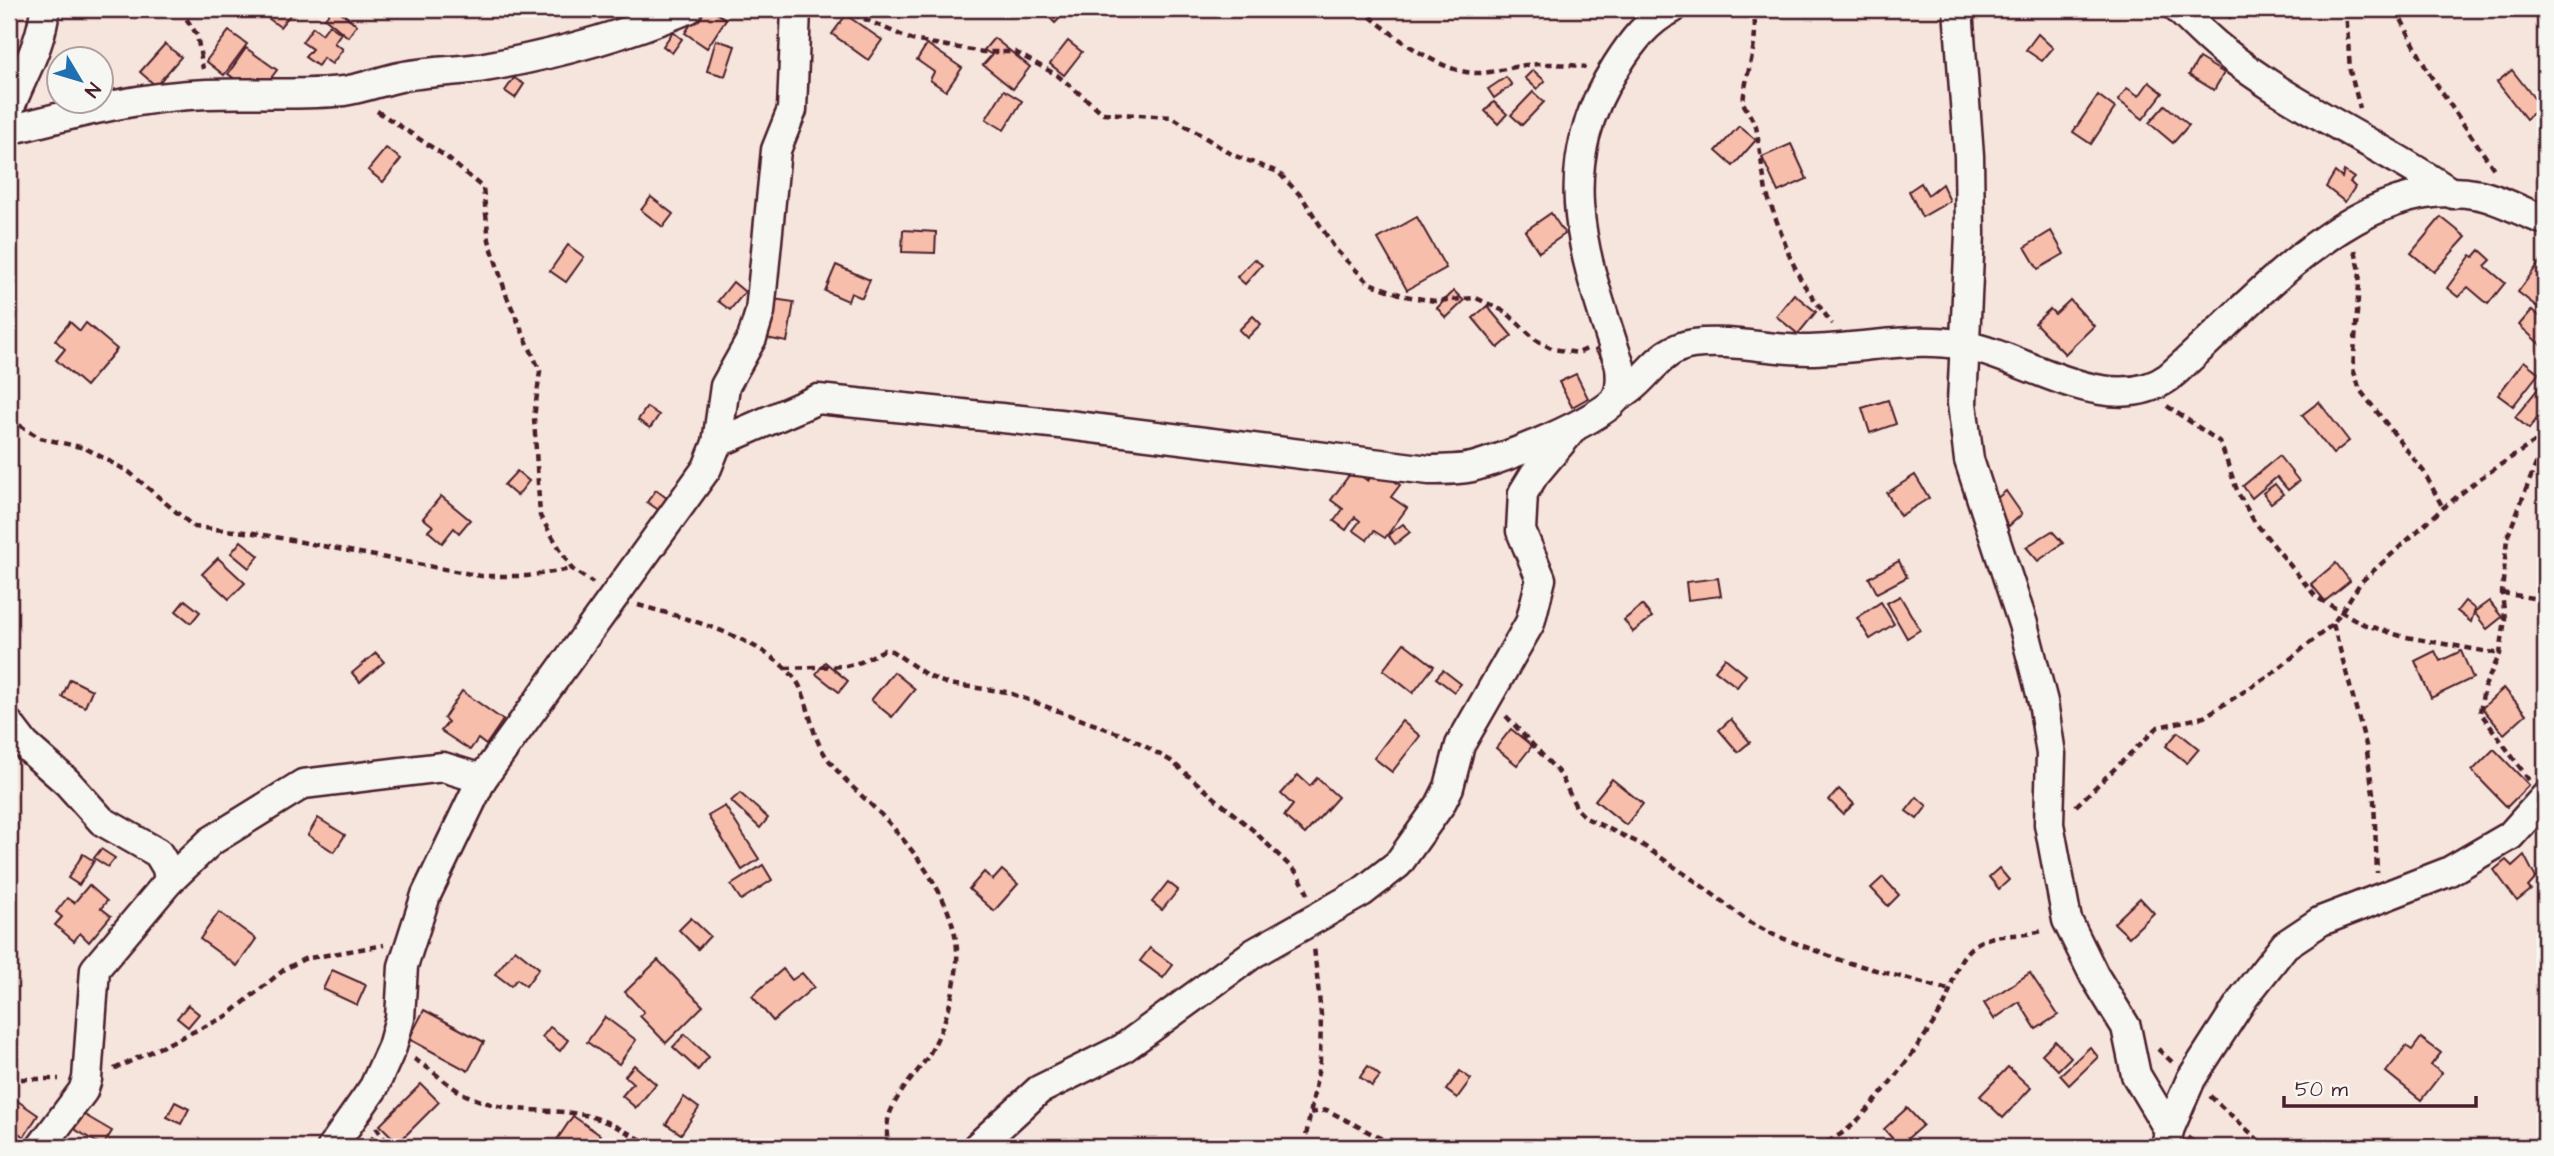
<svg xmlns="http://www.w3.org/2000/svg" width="2554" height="1156" font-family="'Architects Daughter',sans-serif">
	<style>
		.building { fill: #f7beac; stroke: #4a1f2b; stroke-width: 2 }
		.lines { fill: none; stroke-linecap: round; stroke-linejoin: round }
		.street-casing { stroke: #4a1f2b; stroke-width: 33 }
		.path { stroke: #4a1f2b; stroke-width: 4.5; stroke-dasharray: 7 5; stroke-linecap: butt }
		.street { stroke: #f6f6f2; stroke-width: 28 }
	</style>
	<rect width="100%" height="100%" fill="#f6e5dd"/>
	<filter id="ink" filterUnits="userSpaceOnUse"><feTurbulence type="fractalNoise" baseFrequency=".0143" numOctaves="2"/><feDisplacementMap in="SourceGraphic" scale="14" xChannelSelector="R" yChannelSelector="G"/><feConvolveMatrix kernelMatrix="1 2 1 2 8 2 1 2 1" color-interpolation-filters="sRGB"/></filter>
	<g filter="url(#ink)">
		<g class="building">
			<polygon points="256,9 295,9 280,27"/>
			<polygon points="332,9 337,9 357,25 348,37 325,18"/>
			<polygon points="701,9 710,9 726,19 707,48 685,33"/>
			<polygon points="1041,9 1062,9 1066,12 1055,23"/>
			<polygon points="2200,9 2237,9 2230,18 2219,9 2211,18"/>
			<polygon points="846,15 882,40 868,60 832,34"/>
			<polygon points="329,25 341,33 334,43 343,49 332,64 323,58 318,66 305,57 312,49 302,42 313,27 322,34"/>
			<polygon points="229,31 247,44 224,75 206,61"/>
			<polygon points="673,32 682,39 672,53 663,46"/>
			<polygon points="2038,34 2053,48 2042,61 2026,50"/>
			<polygon points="994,38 1030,67 1013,89 983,65 992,55 984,50"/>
			<polygon points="716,40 735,46 725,76 707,71"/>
			<polygon points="1068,41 1082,52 1064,75 1050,64"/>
			<polygon points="165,44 181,57 156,86 140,72"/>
			<polygon points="927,44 962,68 946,91 930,80 934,72 917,60"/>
			<polygon points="246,48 277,70 258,95 228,74"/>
			<polygon points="2199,58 2224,73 2214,90 2189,75"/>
			<polygon points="1533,70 1545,81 1537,89 1525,78"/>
			<polygon points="2512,70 2541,107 2526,119 2497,82"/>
			<polygon points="1506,77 1512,85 1494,98 1488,89"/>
			<polygon points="514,78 524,84 515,98 505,91"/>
			<polygon points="2149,82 2163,93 2143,119 2118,100 2127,88 2139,96"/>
			<polygon points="1004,90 1022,101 1004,130 986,119"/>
			<polygon points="1533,92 1544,102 1522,125 1511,115"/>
			<polygon points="2098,95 2115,108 2091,144 2073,132"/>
			<polygon points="1494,102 1507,114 1498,124 1485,111"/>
			<polygon points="2165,105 2189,125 2173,143 2149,123"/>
			<polygon points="1739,126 1756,140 1733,166 1716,151"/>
			<polygon points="1791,144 1807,179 1778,192 1762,157"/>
			<polygon points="386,148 401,159 383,182 368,170"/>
			<polygon points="2344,171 2354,178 2350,182 2355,187 2345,202 2326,187 2335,172 2342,178"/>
			<polygon points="1921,183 1928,195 1942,184 1950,201 1922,217 1909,191"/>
			<polygon points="651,197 673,214 663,227 641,210"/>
			<polygon points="1551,213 1565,234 1539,252 1525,231"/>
			<polygon points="1417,217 1446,268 1407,290 1378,239"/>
			<polygon points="2441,217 2466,237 2434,272 2411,253"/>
			<polygon points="903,230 936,232 935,253 902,252"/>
			<polygon points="2051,231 2064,254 2038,269 2025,247"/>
			<polygon points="568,245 584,257 566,282 550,271"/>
			<polygon points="2480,250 2491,260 2485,266 2505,283 2488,304 2468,287 2458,297 2447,288 2471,255 2474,257"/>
			<polygon points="2545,255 2545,313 2518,292"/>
			<polygon points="1254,259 1262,265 1245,284 1237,277"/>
			<polygon points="836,265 870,280 862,298 851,293 848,301 825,291"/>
			<polygon points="733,282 745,292 730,310 718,301"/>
			<polygon points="1454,291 1464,301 1446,318 1437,308"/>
			<polygon points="1794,294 1816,312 1798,334 1776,316"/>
			<polygon points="773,299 794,302 787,342 766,338"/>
			<polygon points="2070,300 2094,326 2065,354 2035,323 2050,309 2055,314"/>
			<polygon points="1487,306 1512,336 1498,348 1473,318"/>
			<polygon points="9,307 18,314 9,326"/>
			<polygon points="2532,310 2545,321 2545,349 2519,325"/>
			<polygon points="1253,316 1261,324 1247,338 1239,330"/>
			<polygon points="70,322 80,331 86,323 117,349 86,386 56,360 65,349 55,340"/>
			<polygon points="1605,343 1614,357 1605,364 1595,350"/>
			<polygon points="2524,361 2539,373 2513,406 2498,395"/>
			<polygon points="1576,374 1588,398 1572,407 1559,382"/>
			<polygon points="2545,380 2545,408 2529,429 2515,417"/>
			<polygon points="1888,400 1896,424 1870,433 1862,408"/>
			<polygon points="2319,402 2349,441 2333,454 2302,415"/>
			<polygon points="647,407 659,415 650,428 638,420"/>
			<polygon points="2279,456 2299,481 2288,490 2277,477 2252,498 2243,486"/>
			<polygon points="1376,468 1400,485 1391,497 1407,508 1385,538 1374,531 1367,540 1353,530 1360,521 1355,517 1346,530 1334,521 1343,509 1331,500 1353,470 1368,481"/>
			<polygon points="517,471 529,481 517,496 504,485"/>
			<polygon points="1915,475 1929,498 1900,516 1887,493"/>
			<polygon points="2275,484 2283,494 2271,503 2263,493"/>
			<polygon points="656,490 672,502 663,513 647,502"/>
			<polygon points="2006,491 2022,514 2009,526 1991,503"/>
			<polygon points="441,496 470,520 459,533 454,528 442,543 428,531 433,526 423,518"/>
			<polygon points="1403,524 1410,532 1395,544 1388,535"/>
			<polygon points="2052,531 2063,543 2038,561 2026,547"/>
			<polygon points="241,541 259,556 249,568 231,553"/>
			<polygon points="218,558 245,583 229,599 202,574"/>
			<polygon points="1899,561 1907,577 1877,593 1869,578"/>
			<polygon points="2336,563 2350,581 2325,601 2311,584"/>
			<polygon points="1718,578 1721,596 1688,600 1686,582"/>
			<polygon points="1900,596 1920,630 1907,638 1887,603"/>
			<polygon points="185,600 200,612 191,623 176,611"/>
			<polygon points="2465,601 2475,609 2471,622 2457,611"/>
			<polygon points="2489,601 2502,617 2487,629 2474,612"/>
			<polygon points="1881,602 1894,624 1870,639 1857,618"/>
			<polygon points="1642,605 1652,617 1633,632 1624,620"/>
			<polygon points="1404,643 1434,666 1413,693 1383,670"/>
			<polygon points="2435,651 2440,661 2461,651 2473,678 2431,698 2415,661"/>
			<polygon points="376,653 384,662 360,682 352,673"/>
			<polygon points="1725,658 1746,675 1737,687 1715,670"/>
			<polygon points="825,662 848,681 839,692 816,674"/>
			<polygon points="1443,670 1461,684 1454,692 1436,678"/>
			<polygon points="894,672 915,689 892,717 871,700"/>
			<polygon points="70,679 92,690 85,707 62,697"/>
			<polygon points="2504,688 2526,714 2504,734 2482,708"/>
			<polygon points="462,691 503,720 486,745 478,739 470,750 441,731 448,722 444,718"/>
			<polygon points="1731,719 1750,742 1738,752 1719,730"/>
			<polygon points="1402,721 1420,736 1392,772 1374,758"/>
			<polygon points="1511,729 1532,746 1517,765 1496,748"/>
			<polygon points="2178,732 2199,749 2187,763 2166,746"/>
			<polygon points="2494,749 2529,785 2507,807 2472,771"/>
			<polygon points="1298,775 1310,786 1317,778 1338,797 1305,834 1284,816 1293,805 1281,794"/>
			<polygon points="1612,779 1643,804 1626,825 1595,800"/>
			<polygon points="1839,789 1854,804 1843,814 1829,800"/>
			<polygon points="740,793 768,818 760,828 731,801"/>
			<polygon points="1917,797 1927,806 1917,819 1906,811"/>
			<polygon points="725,806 759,859 742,870 708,816"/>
			<polygon points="318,818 345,835 334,852 308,835"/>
			<polygon points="101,849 115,858 108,867 94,858"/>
			<polygon points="83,854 94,861 79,885 68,878"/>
			<polygon points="2524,855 2536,878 2528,887 2531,890 2517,901 2494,870 2506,860 2512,866"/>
			<polygon points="763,865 772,880 741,900 731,885"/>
			<polygon points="1999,868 2009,880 1999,889 1989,877"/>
			<polygon points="1002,870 1018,884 994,911 969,889 984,872 993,880"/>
			<polygon points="1883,877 1899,895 1888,906 1871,888"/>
			<polygon points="1168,882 1178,890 1162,910 1152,902"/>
			<polygon points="89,885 107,901 101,908 111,916 89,942 80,933 74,941 55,925 62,917 56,912 67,898 74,903"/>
			<polygon points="2140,898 2154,913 2129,937 2114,923"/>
			<polygon points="219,912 256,939 237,966 200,939"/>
			<polygon points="691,918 710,936 698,949 679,930"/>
			<polygon points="1150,948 1173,965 1163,978 1140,961"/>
			<polygon points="515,949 539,968 526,986 517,979 511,986 495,974"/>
			<polygon points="658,960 703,1006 666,1043 640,1016 644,1012 625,992"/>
			<polygon points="783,969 792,980 802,973 814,987 773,1021 752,996"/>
			<polygon points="332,970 366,985 357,1005 323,989"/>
			<polygon points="2030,973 2058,1015 2036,1029 2019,1002 1994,1019 1984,1003"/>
			<polygon points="188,1005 199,1014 188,1027 177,1018"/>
			<polygon points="424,1010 484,1042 468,1071 409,1039"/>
			<polygon points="605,1017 636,1040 619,1064 587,1042"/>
			<polygon points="550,1027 568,1040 560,1051 542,1037"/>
			<polygon points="685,1034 709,1057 698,1070 673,1047"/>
			<polygon points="2421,1038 2441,1053 2431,1065 2442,1073 2421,1100 2386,1072 2406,1046 2412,1050"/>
			<polygon points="2055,1041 2071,1057 2058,1070 2042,1054"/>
			<polygon points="2090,1047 2098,1057 2069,1085 2060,1075"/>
			<polygon points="634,1065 656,1084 636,1108 622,1096 633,1083 625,1076"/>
			<polygon points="1368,1066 1380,1076 1372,1086 1360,1077"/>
			<polygon points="2008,1067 2031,1088 2003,1118 1980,1096"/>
			<polygon points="1460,1071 1471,1079 1457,1098 1446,1090"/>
			<polygon points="421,1084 439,1102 398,1143 380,1125"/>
			<polygon points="9,1095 38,1115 24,1137 9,1126"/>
			<polygon points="684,1097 699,1108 681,1134 666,1124"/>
			<polygon points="175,1102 189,1109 181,1124 167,1117"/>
			<polygon points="1907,1108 1923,1125 1899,1146 1884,1129"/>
			<polygon points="83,1114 112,1131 103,1146 74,1129"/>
			<polygon points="573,1116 600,1135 592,1147 552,1147"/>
			<polygon points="372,1137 384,1146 383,1147 365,1147"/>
			<polygon points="2189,1137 2196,1142 2193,1147 2183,1147"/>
		</g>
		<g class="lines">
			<g class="street-casing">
				<g id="street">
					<polyline points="1958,9 1969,156 1970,234 1962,403 1969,460 2023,624 2043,702 2051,754 2049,824 2067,920 2094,975 2126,1027 2136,1075 2169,1130 2166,1147"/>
					<path d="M2178,9C2192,22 2206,37 2221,49C2291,107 2378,142 2453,194"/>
					<path d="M9,110C22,75 41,47 45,9"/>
					<path d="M9,130C73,114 140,96 207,94C253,92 298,96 344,91C364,88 381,81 400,77C426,71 453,72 479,68C550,56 622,36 688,9"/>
					<path d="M1617,397C1647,383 1656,349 1693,344C1730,339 1771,350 1809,350C1860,349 1912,336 1963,345C2024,356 2110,420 2169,377C2253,305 2358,170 2480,195C2502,200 2524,213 2545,220"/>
					<path d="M717,443L818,399L1060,424L1429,470C1443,470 1458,470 1472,467C1500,460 1604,420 1617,397C1622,387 1621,376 1620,366C1585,258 1549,170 1617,65C1631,43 1648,20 1672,9"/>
					<polyline points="9,724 25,745 67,782 102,821 158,853 167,868 169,881 95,969 87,1079 83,1091 41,1147"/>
					<polyline points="169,881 211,841 303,784 443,767 482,779"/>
					<polyline points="2169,1130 2191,1079 2244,997 2285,945 2321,921 2448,872 2510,836 2545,797"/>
					<polyline points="332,1147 374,1087 392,1047 400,1018 403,966 426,895 482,779 707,468 717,443 725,386 752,338 760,312 776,150 792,110 796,9"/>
					<polyline points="977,1147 1039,1090 1122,1049 1254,953 1362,892 1398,864 1440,805 1449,787 1460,745 1530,623 1541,579 1521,531 1523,493 1534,475 1571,431"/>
				</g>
			</g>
			<g class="path">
				<polyline points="180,9 197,35 203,69"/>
				<polyline points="842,9 912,40 983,52 1015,52 1057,75 1103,113 1172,117 1233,155 1278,172 1302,197 1336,250 1369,283 1405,296 1435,301 1476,298 1506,312 1536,340 1553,349 1578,353 1589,348"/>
				<path d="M1361,9C1389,32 1440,74 1478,73C1494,73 1510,67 1526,65C1546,63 1566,64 1586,67"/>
				<path d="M1753,9C1760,45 1746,69 1743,103L1756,126L1766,192L1790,257L1802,282L1832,324"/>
				<polyline points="2346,9 2350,71 2360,108"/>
				<polyline points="2396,9 2428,72 2496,172"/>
				<polyline points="2541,9 2545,13"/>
				<polyline points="377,111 445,156 483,188 489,240 507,297 540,371 534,418 540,516 572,569 593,583"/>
				<polyline points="2355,250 2360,270 2353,369 2360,390 2424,472 2443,508"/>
				<polyline points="2167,406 2220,442 2238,493 2254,521 2316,597 2363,624 2401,636 2500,654"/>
				<polyline points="9,419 40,438 85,448 129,472 194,527 254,533 481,576 527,576 572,569"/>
				<polyline points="2502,593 2545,600"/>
				<path d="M638,605C688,619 755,635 792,675C810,695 808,729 824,753C843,783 873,803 896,831C926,866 960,914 957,962C955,994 944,1030 927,1058C915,1076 896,1094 889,1116C886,1126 888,1137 886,1147"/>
				<polyline points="2333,624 2366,745 2374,800 2377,873"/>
				<polyline points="785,668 846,666 861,662 884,650 892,651 928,676 948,684 1007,692 1131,738 1171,761 1254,831 1298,874 1308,894"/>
				<polyline points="1506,716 1560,774 1577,809 1586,818 1641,844 1698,883 1749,922 1774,935 1843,961 1952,991"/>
				<polyline points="2529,780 2480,712 2484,688 2500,654 2505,619 2502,593 2507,538 2545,441"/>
				<polyline points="2076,806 2158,727 2204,717 2273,673 2333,624 2361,582 2443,508 2479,479 2545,435"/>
				<polyline points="2158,1049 2172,1062"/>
				<path d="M414,1059C434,1070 451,1090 473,1098C515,1115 544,1107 584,1115C610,1120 634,1138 658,1147"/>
				<polyline points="114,1069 227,1016 285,969 304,959 384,945"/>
				<polyline points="9,1079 59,1079"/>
				<polyline points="2210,1096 2266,1147"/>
				<polyline points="1310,1113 1327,1110 1397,1147"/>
				<polyline points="376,1127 390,1147"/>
				<polyline points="1304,1147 1320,1061 1321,1015 1314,947"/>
				<path d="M1816,1147C1828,1142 1839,1136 1849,1128C1872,1110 1927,1036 1942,1009C1954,988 1952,964 1972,947C1993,930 2020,939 2044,930"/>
			</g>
			<use href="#street" class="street"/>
		</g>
	</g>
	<rect width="2554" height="1156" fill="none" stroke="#f6f6f2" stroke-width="35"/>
	<rect x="18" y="18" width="2519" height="1121" fill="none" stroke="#4a1f2b" stroke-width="2.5" filter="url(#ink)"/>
	<g transform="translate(80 80) rotate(128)"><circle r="33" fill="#f6f6f2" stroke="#b1a0a2" stroke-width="2"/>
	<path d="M0-5L12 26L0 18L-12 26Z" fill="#1f6fb2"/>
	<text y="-10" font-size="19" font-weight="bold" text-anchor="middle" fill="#4a1f2b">N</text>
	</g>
	<path d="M2284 1096v10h192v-10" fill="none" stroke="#4a1f2b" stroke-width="3.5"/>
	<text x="2295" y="1096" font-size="21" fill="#4a1f2b" stroke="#f6f6f2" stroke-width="5" paint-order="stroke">50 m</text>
</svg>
